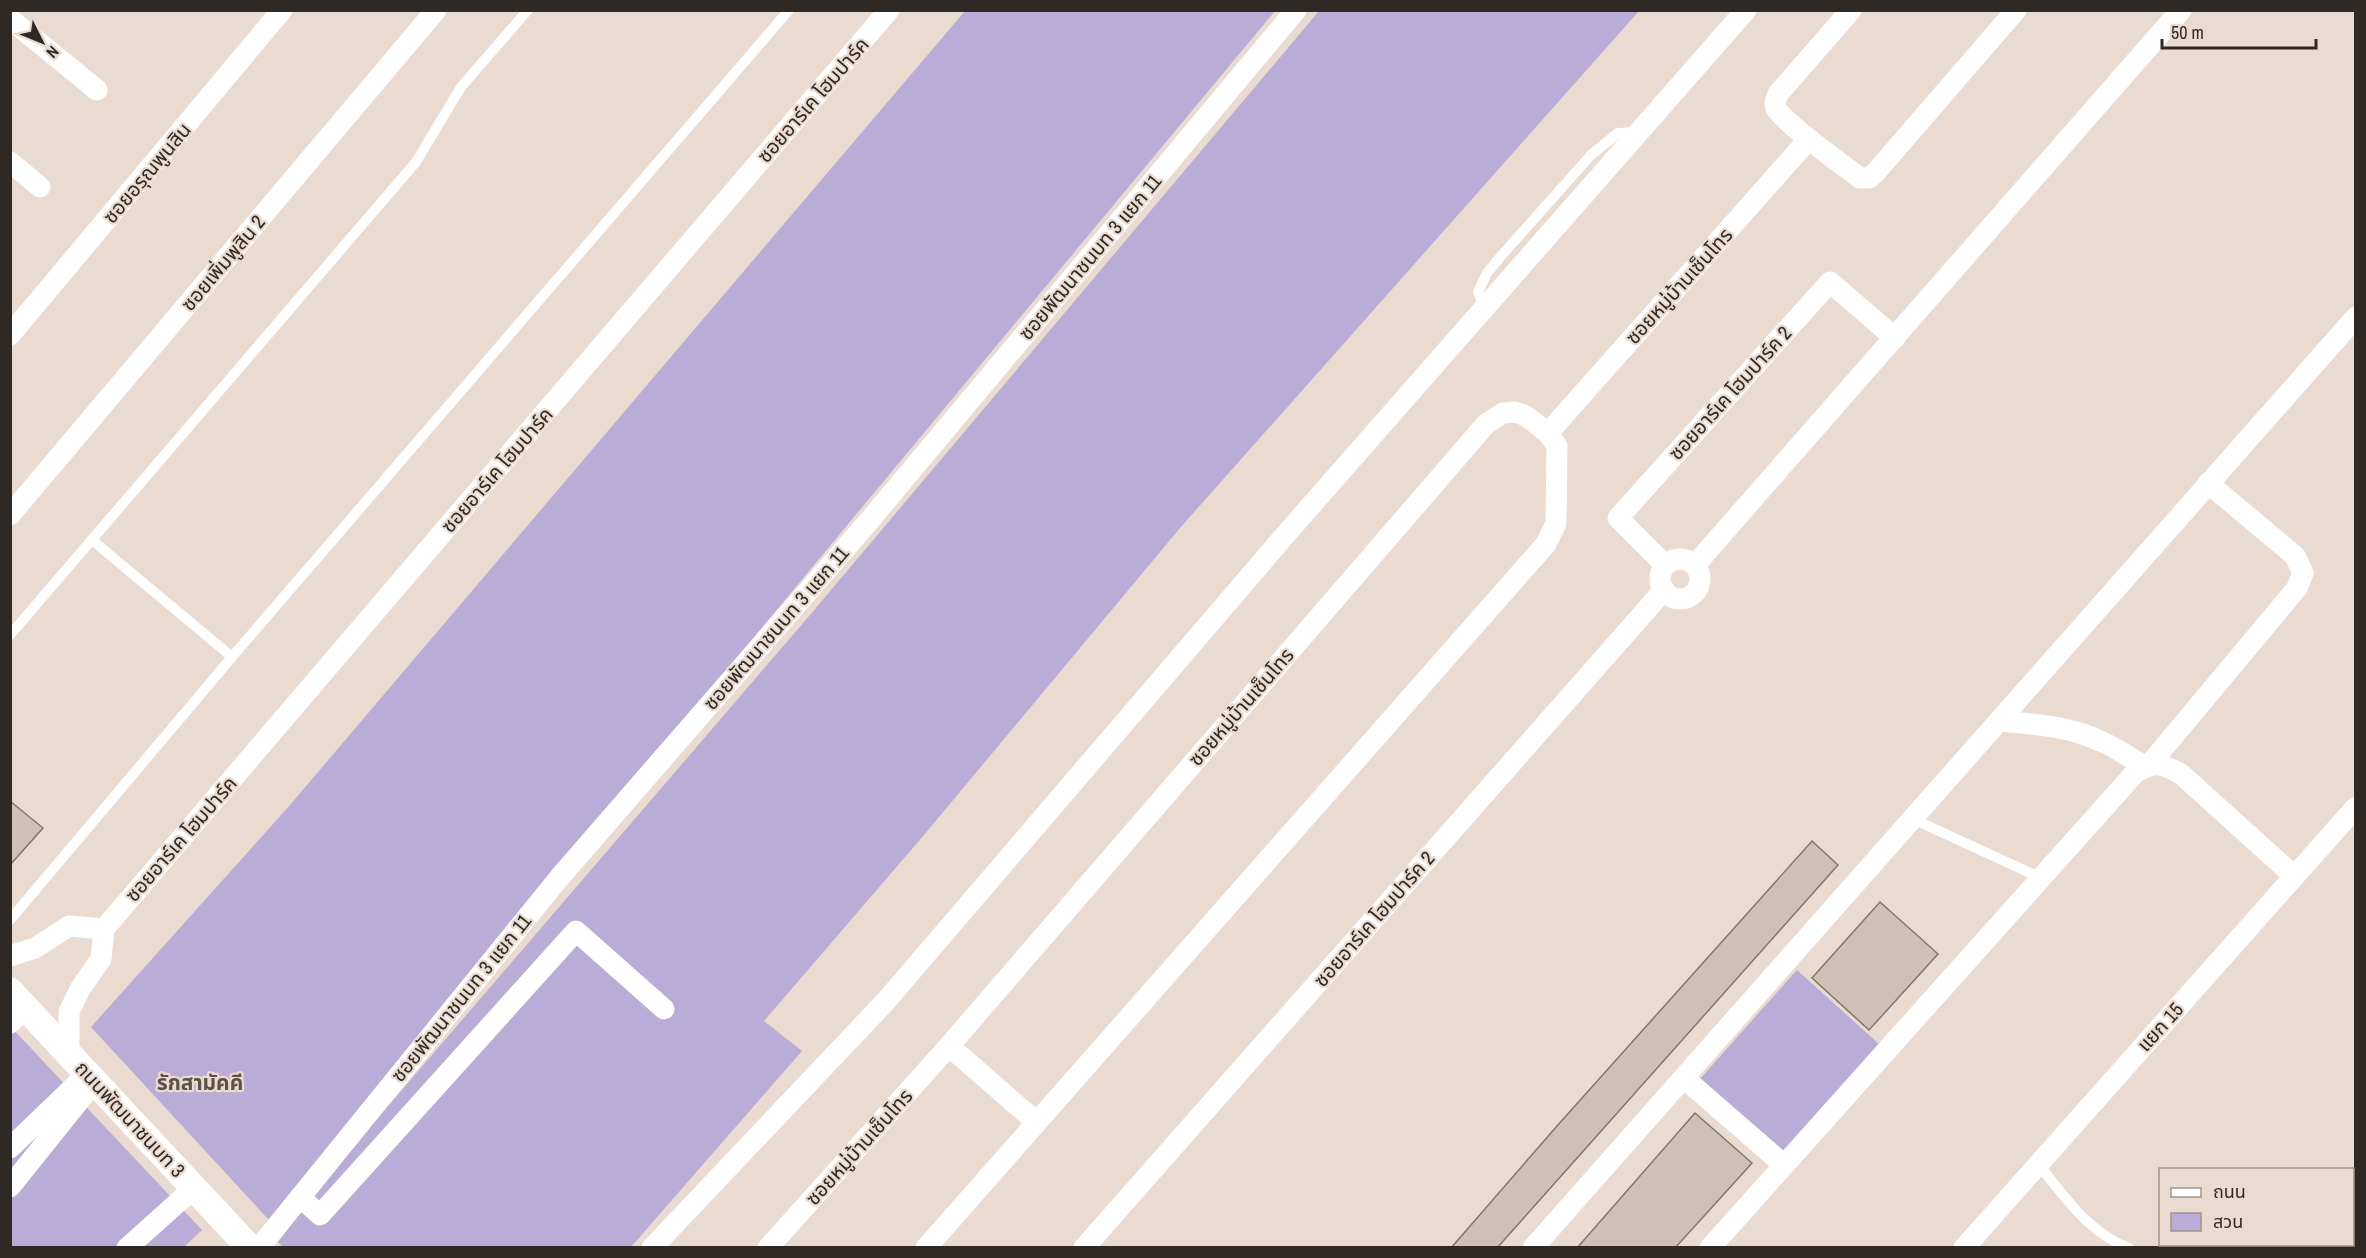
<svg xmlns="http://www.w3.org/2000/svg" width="2366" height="1258" font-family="'Archivo Narrow','Noto Sans Thai',sans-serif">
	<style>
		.green { fill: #b9acd6 }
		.building { fill: #cec0b4; stroke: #82756b; stroke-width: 1.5 }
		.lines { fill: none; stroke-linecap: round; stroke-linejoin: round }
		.service { stroke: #fff; stroke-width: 10 }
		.minor { stroke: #fff; stroke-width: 21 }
		.tertiary { stroke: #fff; stroke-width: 27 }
		.labels { text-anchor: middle; stroke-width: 4.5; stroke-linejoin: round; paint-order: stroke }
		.street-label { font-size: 20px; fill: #2e2924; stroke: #eadbd0 }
		.neighbourhood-label { font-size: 21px; font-weight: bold; fill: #5d5147; stroke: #eadbd0 }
	</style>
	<rect width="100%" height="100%" fill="#eadbd0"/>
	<g class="green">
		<polygon points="965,11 1275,11 269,1220 91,1027 290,805"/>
		<polygon points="1319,11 1639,11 1180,528 924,835 764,1021 802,1051 631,1247 284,1248 278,1242 322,1183 810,615"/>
		<polygon points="1797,970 1880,1045 1782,1154 1699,1080"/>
		<polygon points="10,1026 202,1230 184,1247 11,1247"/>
	</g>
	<g class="building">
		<polygon points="10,801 43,828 10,865"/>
		<polygon points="1812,841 1838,865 1497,1248 1451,1248 1557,1126"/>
		<polygon points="1880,902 1938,954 1869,1030 1812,978"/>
		<polygon points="1695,1113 1752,1163 1734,1183 1675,1248 1577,1248"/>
	</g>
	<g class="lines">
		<g class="service">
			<polyline points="1485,308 1478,292 1487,273 1501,256 1591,155 1618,133 1638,132"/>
			<polyline points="92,540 232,657"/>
			<polyline points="10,635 416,162 461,87 528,10"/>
			<polyline points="1913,819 2041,878"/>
			<polyline points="10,920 232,657 789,10"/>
			<path d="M2038,1164C2064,1195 2089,1234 2129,1248"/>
		</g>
		<g class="minor">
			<path d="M1851,10L1778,94C1776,99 1774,102 1776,108C1783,122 1844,166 1860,178H1869L1876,172L2016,10"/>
			<polyline points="10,19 97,90"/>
			<polyline points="10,162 40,187"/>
			<polyline points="10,335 282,10"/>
			<polyline points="1548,433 1809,139"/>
			<polyline points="10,515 436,10"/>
			<circle cx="1680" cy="579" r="20"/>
			<polyline points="1665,565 1618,518 1830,282 1895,338"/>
			<polyline points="1695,565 2181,10"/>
			<path d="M1999,721C2033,724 2069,726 2100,741C2116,747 2130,758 2145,767"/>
			<polyline points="2150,764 2297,588 2303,573 2295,556 2208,483"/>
			<polyline points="10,956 35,948 69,926 104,929"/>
			<polyline points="10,1023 26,1008"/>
			<polyline points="949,1046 1035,1121"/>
			<polyline points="69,1053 69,1012 80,989 101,959 104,929 889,10"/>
			<polyline points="1684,1078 1784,1165"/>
			<polyline points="10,1148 85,1076"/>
			<polyline points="10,1187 95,1081"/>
			<polyline points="300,1197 320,1215 576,931 664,1009"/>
			<polyline points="127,1248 194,1188"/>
			<polyline points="259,1248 559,878 869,521 1296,10"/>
			<polyline points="652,1248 885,1002 1286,534 1746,10"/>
			<polyline points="768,1248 949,1046 1486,424 1503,413 1515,412 1526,416 1548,433 1557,446 1556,523 1546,544 926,1248"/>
			<polyline points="1084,1248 1664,590"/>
			<polyline points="1533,1248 2356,317"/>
			<path d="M1710,1248L2135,773C2154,761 2161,763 2181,774L2294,876"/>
			<polyline points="1964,1248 2356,807"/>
		</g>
		<polyline class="tertiary" points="10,991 250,1248"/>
	</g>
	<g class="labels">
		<g class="street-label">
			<text transform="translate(813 100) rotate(-49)" y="7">ซอยอาร์เค โฮมปาร์ค</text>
			<text transform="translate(147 173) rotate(-50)" y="7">ซอยอรุณพูนสิน</text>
			<text transform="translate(1090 257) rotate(-50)" y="7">ซอยพัฒนาชนบท 3 แยก 11</text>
			<text transform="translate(223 263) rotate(-50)" y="7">ซอยเพิ่มพูสิน 2</text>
			<text transform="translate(1679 286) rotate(-48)" y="7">ซอยหมู่บ้านเซ็นโทร</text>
			<text transform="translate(1730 393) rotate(-48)" y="7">ซอยอาร์เค โฮมปาร์ค 2</text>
			<text transform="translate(497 470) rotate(-49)" y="7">ซอยอาร์เค โฮมปาร์ค</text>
			<text transform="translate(776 628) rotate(-49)" y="7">ซอยพัฒนาชนบท 3 แยก 11</text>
			<text transform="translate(1241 707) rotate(-49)" y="7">ซอยหมู่บ้านเซ็นโทร</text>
			<text transform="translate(181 839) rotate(-49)" y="7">ซอยอาร์เค โฮมปาร์ค</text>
			<text transform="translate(1374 919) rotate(-49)" y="7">ซอยอาร์เค โฮมปาร์ค 2</text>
			<text transform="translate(461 998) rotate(-51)" y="7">ซอยพัฒนาชนบท 3 แยก 11</text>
			<text transform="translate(2160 1027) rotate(-48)" y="7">แยก 15</text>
			<text transform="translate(130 1119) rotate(47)" y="7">ถนนพัฒนาชนบท 3</text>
			<text transform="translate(859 1147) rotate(-48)" y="7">ซอยหมู่บ้านเซ็นโทร</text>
		</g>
		<g class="neighbourhood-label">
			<text x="200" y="1090">รักสามัคคี</text>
		</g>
	</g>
	<rect width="2366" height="1258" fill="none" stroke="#2e2924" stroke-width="24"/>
	<rect x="2159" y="1168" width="195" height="78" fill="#eadbd0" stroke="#9f948b" stroke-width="1.5"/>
	<rect x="2171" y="1188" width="30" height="9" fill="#ffffff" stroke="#9f948b" stroke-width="1.5"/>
	<text x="2213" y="1198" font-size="18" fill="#2e2924">ถนน</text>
	<rect x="2171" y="1213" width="30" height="18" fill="#b9acd6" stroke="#9f948b" stroke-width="1.5"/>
	<text x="2213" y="1228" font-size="18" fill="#2e2924">สวน</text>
	<g transform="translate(42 42) rotate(133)" stroke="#eadbd0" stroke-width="4.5" paint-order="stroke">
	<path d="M0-4.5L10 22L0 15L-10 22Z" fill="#2e2924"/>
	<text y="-9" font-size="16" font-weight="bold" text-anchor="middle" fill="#2e2924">N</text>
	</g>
	<path d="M2162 39v9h154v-9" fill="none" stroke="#2e2924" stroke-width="3"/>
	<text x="2171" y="39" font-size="18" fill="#2e2924" stroke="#eadbd0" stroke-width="4.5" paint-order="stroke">50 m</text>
</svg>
